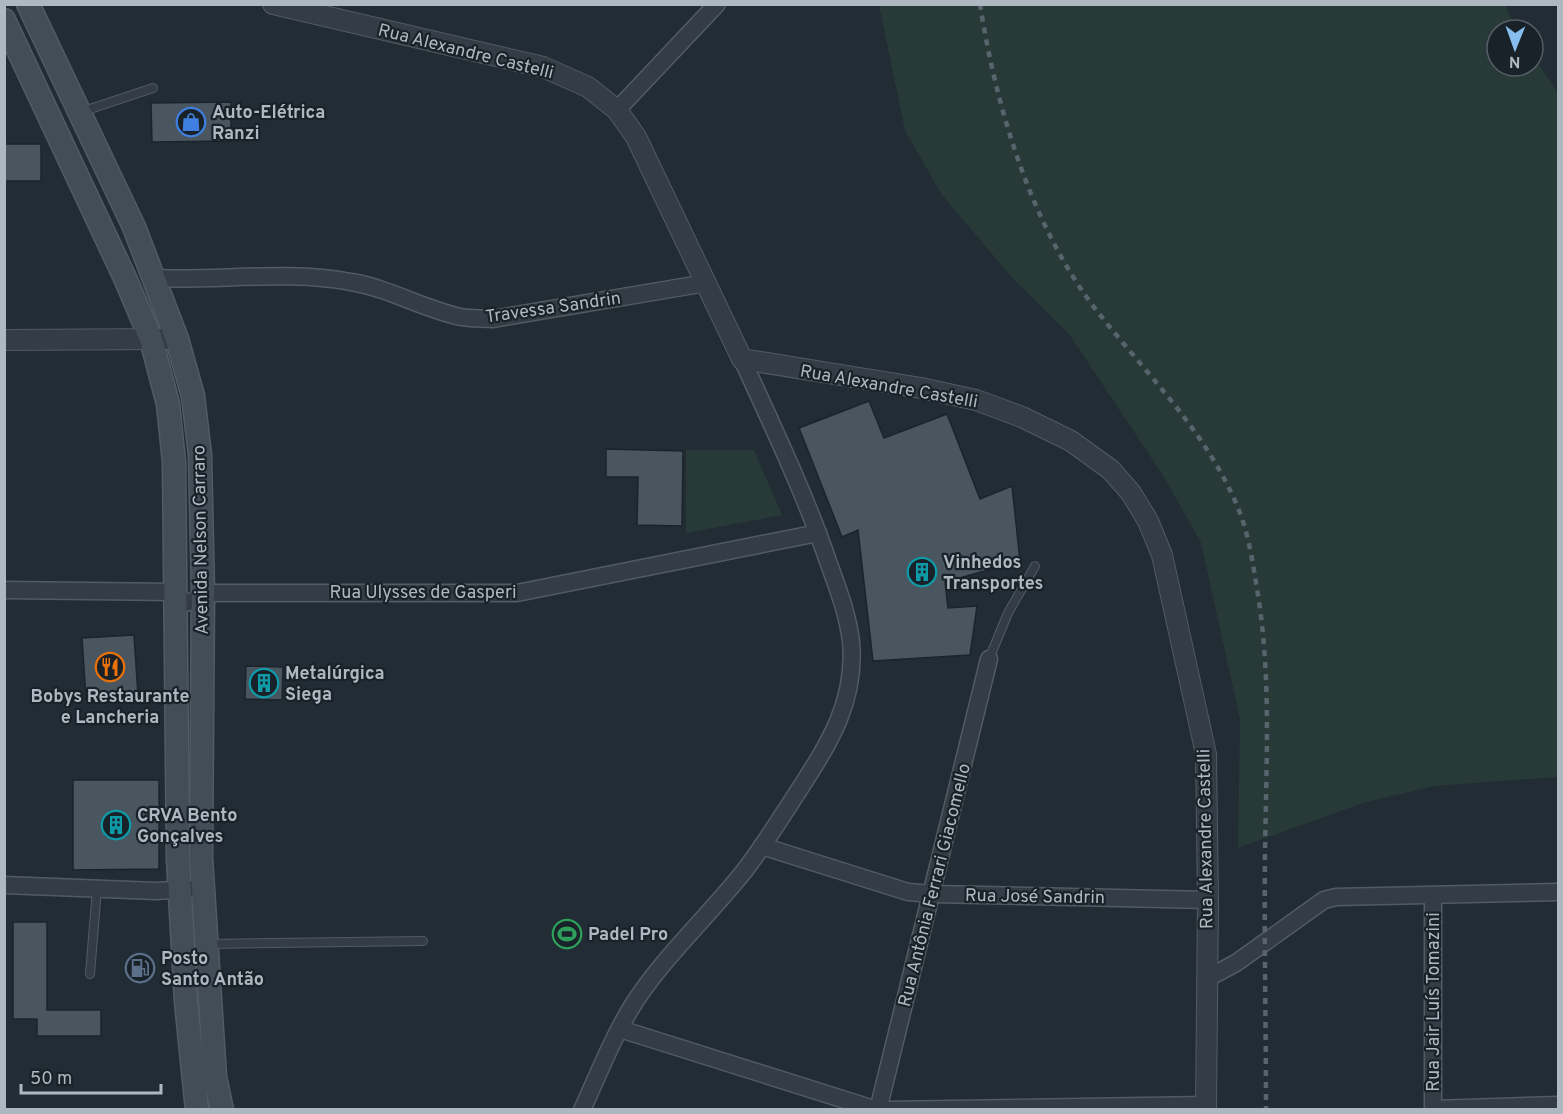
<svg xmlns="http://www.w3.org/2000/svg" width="1563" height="1114" font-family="Overpass,sans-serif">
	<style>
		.green { fill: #273a37 }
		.building { fill: #49565f; stroke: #1c242b; stroke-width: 1.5 }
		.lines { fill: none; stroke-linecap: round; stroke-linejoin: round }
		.service-casing { stroke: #515b62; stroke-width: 10 }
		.minor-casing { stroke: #515b62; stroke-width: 19 }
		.tertiary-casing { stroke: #515b62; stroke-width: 22 }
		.secondary-casing { stroke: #515b62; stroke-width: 25 }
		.service { stroke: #343d45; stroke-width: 8 }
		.minor { stroke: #343d45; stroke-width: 16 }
		.tertiary { stroke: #343d45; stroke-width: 20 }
		.secondary { stroke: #424d57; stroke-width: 22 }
		.rail { stroke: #58646d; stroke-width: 4.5; stroke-dasharray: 6 6; stroke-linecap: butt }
		.labels { text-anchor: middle; stroke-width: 4.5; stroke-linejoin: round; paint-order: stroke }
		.street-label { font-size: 18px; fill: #aeb8c1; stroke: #1a2229 }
		.poi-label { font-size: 18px; font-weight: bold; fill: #aeb8c1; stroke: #1a2229; text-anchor: start }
	</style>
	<rect width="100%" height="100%" fill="#212c34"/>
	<g class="green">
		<polygon points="879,5 1505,5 1517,30 1497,30 1497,66 1533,66 1533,56 1558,93 1558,777 1434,786 1363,803 1238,848 1240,719 1201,543 1164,477 1069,334 1016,282 942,195 905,131"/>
		<polygon points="686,450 754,450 782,515 686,533"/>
	</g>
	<g class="building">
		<polygon points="231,102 231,141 152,142 151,103"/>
		<rect x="4" y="144" width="37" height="37"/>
		<polygon points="869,401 884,438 947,414 980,499 1012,486 1020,561 945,582 948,608 977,606 970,655 873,661 858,530 842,537 799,428"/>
		<polygon points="606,449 683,451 682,526 637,525 638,477 606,477"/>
		<polygon points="134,635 138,695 86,699 82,638"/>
		<polygon points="246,666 283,667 282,700 245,699"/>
		<polygon points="73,780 159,780 159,869 73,870"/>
		<polygon points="13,922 47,922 47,1010 101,1010 101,1036 37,1036 37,1019 13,1019"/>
	</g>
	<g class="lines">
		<g class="service-casing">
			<g id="service">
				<polyline points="81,112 153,88"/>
				<polyline points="989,659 1008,613 1035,566"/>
				<polyline points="207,944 423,941"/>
				<polyline points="90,974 97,889"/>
			</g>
		</g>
		<g class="minor-casing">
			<g id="minor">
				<polyline points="617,110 717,4"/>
				<path d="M153,278C219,281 286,270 351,282C389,288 423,309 461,317C471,319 483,318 493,319L706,283"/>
				<polyline points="4,590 175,592 185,603 194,601 203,593 517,593 818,533"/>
				<polyline points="762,846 908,892 932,894 1208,900"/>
				<polyline points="4,885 156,891 189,889"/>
				<polyline points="1206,979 1236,963 1324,900 1336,897 1558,892"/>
				<polyline points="620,1029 877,1110"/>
				<polyline points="1433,1109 1558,1105"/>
				<path d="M582,1110C599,1073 614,1034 636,1000C667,954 707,917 741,875C759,853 774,828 790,804C823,752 857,707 851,642C848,615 838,589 829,564C805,494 773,427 742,359"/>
				<polyline points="878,1110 989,659"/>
				<polyline points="885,1110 1206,1105"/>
				<polyline points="1433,1110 1433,895"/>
			</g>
		</g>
		<g class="tertiary-casing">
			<g id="tertiary">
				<polyline points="273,4 543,67 588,87 617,110 636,137 742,359 921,388 976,400 1022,417 1071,441 1111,470 1131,493 1148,521 1162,555 1206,754 1208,900 1206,1110"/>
				<polyline points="4,340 166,339"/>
			</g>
		</g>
		<g class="secondary-casing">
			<g id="secondary">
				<polyline points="28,4 134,227 177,339 193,396 200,455 203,593 201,857 215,1077 222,1110"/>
				<polyline points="4,20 125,278 151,339 168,404 174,462 178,859 186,1002 197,1110"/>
			</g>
		</g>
		<use href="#service" class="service"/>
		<use href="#minor" class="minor"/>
		<use href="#tertiary" class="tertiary"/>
		<use href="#secondary" class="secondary"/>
		<path class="rail" d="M980,4C996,108 1032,228 1097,311C1147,375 1207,432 1238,508C1248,532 1252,558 1256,583C1272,672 1266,764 1265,855C1264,940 1266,1025 1266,1110"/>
	</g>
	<defs>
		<g id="shop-ring" transform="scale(1.5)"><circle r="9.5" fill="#1a2229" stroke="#3f7fe0" stroke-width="1.5"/><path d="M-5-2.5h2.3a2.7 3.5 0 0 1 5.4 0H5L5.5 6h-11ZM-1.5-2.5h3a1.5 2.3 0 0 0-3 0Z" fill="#3f7fe0"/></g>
		<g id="building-ring" transform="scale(1.5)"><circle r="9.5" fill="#1a2229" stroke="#0f9aa8" stroke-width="1.5"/><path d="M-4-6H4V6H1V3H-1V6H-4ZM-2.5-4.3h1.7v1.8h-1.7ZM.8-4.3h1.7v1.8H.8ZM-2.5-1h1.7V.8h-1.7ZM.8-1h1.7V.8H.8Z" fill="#0f9aa8"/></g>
		<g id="restaurant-ring" transform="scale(1.5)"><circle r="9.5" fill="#1a2229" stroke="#e8710a" stroke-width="1.5"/><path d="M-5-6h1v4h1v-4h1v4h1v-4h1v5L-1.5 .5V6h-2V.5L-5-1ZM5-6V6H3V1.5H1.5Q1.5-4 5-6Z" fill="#e8710a"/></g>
		<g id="stadium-ring" transform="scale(1.5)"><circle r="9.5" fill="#1a2229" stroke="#2e9e5b" stroke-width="1.5"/><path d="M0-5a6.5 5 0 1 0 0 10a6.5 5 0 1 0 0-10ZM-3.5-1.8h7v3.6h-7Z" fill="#2e9e5b"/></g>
		<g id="fuel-ring" transform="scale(1.5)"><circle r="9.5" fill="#1a2229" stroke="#5c6f8a" stroke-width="1.5"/><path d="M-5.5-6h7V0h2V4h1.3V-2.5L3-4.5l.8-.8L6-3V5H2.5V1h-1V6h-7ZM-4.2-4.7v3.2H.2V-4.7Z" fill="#5c6f8a"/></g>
	</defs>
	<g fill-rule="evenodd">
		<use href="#shop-ring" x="191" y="122"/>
		<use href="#building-ring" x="922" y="572"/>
		<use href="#restaurant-ring" x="110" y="667"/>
		<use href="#building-ring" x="264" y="683"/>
		<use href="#building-ring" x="116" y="825"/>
		<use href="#stadium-ring" x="567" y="934"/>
		<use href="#fuel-ring" x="140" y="968"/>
	</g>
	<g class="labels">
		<g class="street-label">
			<text transform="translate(466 51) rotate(14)" y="6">Rua Alexandre Castelli</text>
			<text transform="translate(553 307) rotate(-8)" y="6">Travessa Sandrin</text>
			<text transform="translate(889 386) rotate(10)" y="6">Rua Alexandre Castelli</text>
			<text transform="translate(200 540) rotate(-91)" y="6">Avenida Nelson Carraro</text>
			<text x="423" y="598">Rua Ulysses de Gasperi</text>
			<text transform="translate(1205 839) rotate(-91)" y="6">Rua Alexandre Castelli</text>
			<text transform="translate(934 885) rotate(-76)" y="6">Rua Antônia Ferrari Giacomello</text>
			<text transform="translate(1035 896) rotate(1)" y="6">Rua José Sandrin</text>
			<text transform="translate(1433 1002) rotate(-90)" y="6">Rua Jair Luís Tomazini</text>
		</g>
		<g class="poi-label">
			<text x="212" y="118">Auto-Elétrica<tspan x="212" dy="21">Ranzi</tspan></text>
			<text x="943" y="568">Vinhedos<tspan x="943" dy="21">Transportes</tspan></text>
			<text x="285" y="679">Metalúrgica<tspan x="285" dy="21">Siega</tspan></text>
			<text x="110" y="702" text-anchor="middle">Bobys Restaurante<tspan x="110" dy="21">e Lancheria</tspan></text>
			<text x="137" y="821">CRVA Bento<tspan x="137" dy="21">Gonçalves</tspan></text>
			<text x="588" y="940">Padel Pro</text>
			<text x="161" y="964">Posto<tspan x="161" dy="21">Santo Antão</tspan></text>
		</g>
	</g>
	<rect width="1563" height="1114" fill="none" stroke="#aeb8c1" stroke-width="12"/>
	<g transform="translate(1515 48) rotate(181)"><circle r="28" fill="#1a2229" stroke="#555e66" stroke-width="1.5"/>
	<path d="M0-4.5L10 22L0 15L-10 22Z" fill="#87beed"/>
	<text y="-9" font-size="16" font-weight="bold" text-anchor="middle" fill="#aeb8c1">N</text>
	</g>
	<path d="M21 1084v9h140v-9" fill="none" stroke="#aeb8c1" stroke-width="3"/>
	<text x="30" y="1084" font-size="18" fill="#aeb8c1" stroke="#1a2229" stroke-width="4.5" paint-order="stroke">50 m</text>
</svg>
